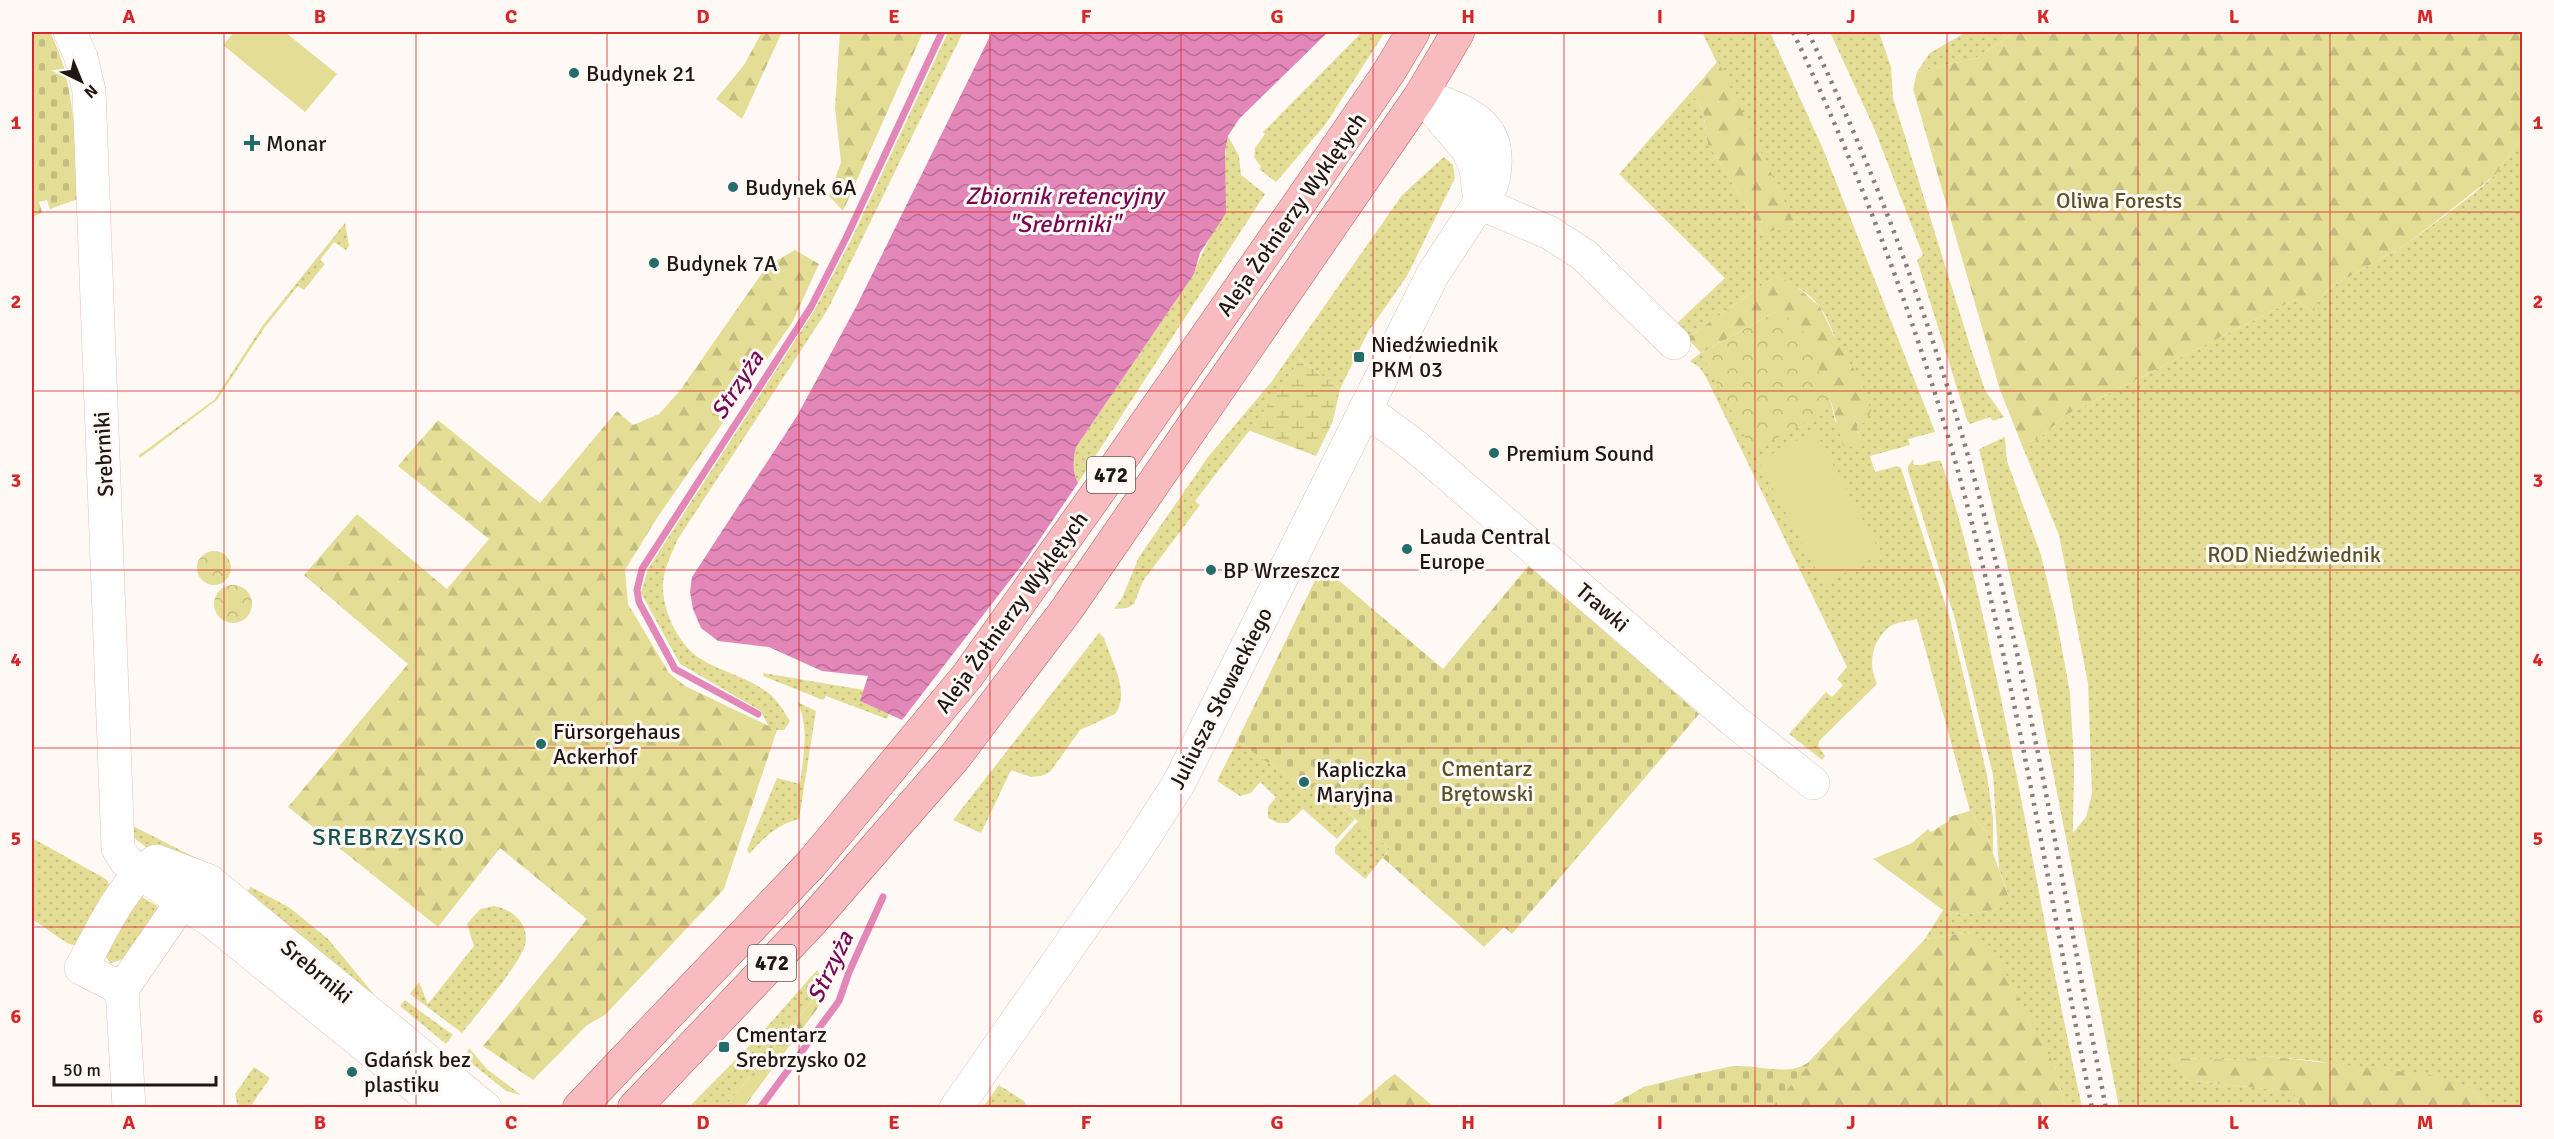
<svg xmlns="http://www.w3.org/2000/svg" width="2554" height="1139" font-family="Signika,sans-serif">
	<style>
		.grass { fill: url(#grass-dots) }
		.forest { fill: url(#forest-firs) }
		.wetland { fill: url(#wetland-marsh) }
		.cemetery { fill: url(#cemetery-stones) }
		.park { fill: url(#park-crowns) }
		.pitch { fill: #e4dd95 }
		.water { fill: url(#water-waves) }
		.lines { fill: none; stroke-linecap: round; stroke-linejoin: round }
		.stream { stroke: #e387b9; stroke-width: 7 }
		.minor-casing { stroke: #e0c3b6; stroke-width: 34 }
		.major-casing { stroke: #aa6568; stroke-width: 34 }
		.minor { stroke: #fff; stroke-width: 33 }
		.major { stroke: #f8bcc0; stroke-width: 33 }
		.rail { stroke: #877e7b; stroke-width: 4.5; stroke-dasharray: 3 6; stroke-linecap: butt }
		.grid { fill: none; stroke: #d62828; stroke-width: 1.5; stroke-opacity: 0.55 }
		.poi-dot { fill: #226d6a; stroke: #fff9f6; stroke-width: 2 }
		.labels { text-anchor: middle; stroke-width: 6; stroke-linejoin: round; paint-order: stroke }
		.shield { fill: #fff9f6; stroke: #635a56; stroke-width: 1.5 }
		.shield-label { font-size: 21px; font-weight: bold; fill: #201612 }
		.poi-label { font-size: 22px; fill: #201612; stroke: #fff9f6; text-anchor: start }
		.park-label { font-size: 22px; fill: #575227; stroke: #fff9f6 }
		.street-label { font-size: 22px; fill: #201612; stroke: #fff9f6 }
		.water-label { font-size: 24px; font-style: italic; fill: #780753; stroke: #fff9f6 }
		.neighbourhood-label { font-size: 24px; letter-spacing: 1.5px; fill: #165250; stroke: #fff9f6 }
		.neatline { fill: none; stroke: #d62828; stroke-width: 2 }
		.grid-label { font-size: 20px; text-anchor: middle; font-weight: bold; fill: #d62828 }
	</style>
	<defs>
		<pattern id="grass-dots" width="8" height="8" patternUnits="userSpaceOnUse" patternTransform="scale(1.5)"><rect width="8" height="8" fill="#e4dd95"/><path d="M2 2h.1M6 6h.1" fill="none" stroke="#c3bd7f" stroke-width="1.8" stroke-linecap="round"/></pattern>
		<pattern id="forest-firs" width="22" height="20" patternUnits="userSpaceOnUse" patternTransform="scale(1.5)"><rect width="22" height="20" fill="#e4dd95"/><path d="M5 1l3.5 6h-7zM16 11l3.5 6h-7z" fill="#c3bd7f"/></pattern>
		<pattern id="wetland-marsh" width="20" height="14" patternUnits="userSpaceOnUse" patternTransform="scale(1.5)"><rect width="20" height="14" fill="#e4dd95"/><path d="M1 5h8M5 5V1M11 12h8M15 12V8" fill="none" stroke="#c3bd7f"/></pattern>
		<pattern id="cemetery-stones" width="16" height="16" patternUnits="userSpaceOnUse" patternTransform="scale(1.5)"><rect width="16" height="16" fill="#e4dd95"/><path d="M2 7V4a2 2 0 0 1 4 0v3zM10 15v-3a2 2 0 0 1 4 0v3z" fill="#c3bd7f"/></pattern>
		<pattern id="park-crowns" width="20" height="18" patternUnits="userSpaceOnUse" patternTransform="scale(1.5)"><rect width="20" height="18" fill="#e4dd95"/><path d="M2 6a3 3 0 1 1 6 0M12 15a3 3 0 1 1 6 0" fill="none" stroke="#c3bd7f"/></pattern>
		<pattern id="water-waves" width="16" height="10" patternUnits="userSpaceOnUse" patternTransform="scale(1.5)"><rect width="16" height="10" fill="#e387b9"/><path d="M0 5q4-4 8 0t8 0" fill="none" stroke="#b86d95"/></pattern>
	</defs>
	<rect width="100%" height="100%" fill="#fff9f6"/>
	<g class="grass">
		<path d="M948,32H963L828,309L678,539C672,553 664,568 663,583C662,612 679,647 704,661C724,672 748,678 767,692C777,699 783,710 790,721L784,730H777L769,727L761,711L680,664L641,593L648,569L814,311L851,240Z"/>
		<polygon points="1362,32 1385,32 1325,125 1276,182 1259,169 1261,167 1254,157 1255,148 1265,134 1263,132"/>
		<path d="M1702,32H1770L1823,149L1935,432L1908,439L1910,445L1870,456L1875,472L1897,466L1901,468L1950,619L1987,775L1993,818V853L1985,831L1970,811L1917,619C1909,621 1896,622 1889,627C1871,642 1868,664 1877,684L1819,741L1818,746L1825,756L1822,760L1789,734L1826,692L1832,697L1843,685L1837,679L1847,667L1706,377L1699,367L1690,361L1701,353L1829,394L1835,421L1860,439C1853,403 1841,337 1820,307C1809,292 1791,282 1775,276L1687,338L1675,325L1725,278L1619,174L1691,92L1703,111L1708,145L1721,164L1763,235L1794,222Z"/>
		<polygon points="1830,32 1879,32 1891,67 1893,98 1971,349 1985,390 2004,417 1993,421 1990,417 1970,424 1967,420 1917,260 1923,255 1874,128"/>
		<polygon points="1966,32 2015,32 1976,58 1917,72 1930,53"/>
		<path d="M1228,136L1239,156L1241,175L1265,194L1078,483C1072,470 1073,461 1076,447L1194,274C1198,259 1206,248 1211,235C1224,204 1222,168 1228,136Z"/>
		<polygon points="2522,137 2522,1107 2488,1107 2471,1089 2317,1061 2266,1056 2244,1060 2172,1058 2186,1080 2294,1092 2301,1107 2119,1107 2033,671 1979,449 2005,437 2007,461 2041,555 2056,617 2070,693 2074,762 2073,833 2086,817 2092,794 2088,683 2059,535 2021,443 2037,440 2066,415 2296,299 2311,311 2329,288 2407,244 2472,195 2495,175"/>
		<polygon points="1444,157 1453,165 1455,178 1407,276 1368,332 1340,389 1300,359 1276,396 1195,501 1200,505 1143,581 1134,604 1127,608 1114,609 1122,598 1139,557 1208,457 1272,381 1402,195"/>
		<polygon points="345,223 349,246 346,250 334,242 320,260 325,264 304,290 298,286 265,327 217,400 140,458 138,456 214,400 263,325"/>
		<path d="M1913,459L1914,465C1924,467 1932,459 1941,461C1967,537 1983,616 2000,694C2029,832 2052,970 2082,1107H2065L2055,1066L1971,932L1925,939L1943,910L1963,915L1995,910L2008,894L1999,869L1993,775L1955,619L1908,471V466Z"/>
		<path d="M1099,633L1104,638C1111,660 1131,692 1115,714L1080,730L1050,772L1041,776L1031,777L1011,770L981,833L953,820Z"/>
		<polygon points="763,673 864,690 860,701 889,714 887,719 826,696 823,700 763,676"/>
		<path d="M797,702L816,711L799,819C776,825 765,837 749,854L747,850L777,778L800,784C803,757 810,726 797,702Z"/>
		<polygon points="1237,741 1309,791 1315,784 1355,819 1337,839 1303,809 1288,823 1278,823 1268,818 1268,807 1276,797 1260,782 1251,793 1240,796 1217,781"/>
		<polygon points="1358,821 1390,849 1365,879 1335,853 1335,847"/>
		<polygon points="127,823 204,862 201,864 146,847 134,838"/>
		<polygon points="32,838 106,879 110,885 76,946 67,943 32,919"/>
		<polygon points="251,887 290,908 328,939 373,993 370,995 243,895"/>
		<path d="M138,895L156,905L159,910C147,929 135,960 110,963L106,957L110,941Z"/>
		<path d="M494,906C511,909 527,921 526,941C524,960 476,1015 462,1033L410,994L419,982L428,1004L474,946L467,924L480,909Z"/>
		<polygon points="817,970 823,980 811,1002 725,1107 688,1108 758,1037"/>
		<polygon points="405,1000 453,1035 446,1044 400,1006"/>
		<polygon points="469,1048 487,1069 521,1095 506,1091 465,1058"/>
		<polygon points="254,1067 270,1078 250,1107 238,1107 235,1094"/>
		<polygon points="999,1085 1024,1101 1028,1107 983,1107"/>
	</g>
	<g class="forest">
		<polygon points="762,32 782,32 742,119 716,99 744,65"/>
		<polygon points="840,32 923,32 843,211 829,196 841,162 835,108"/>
		<polygon points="2015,32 2522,32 2522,137 2495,175 2407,244 2329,288 2311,311 2296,299 2066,415 2037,440 2021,443 2000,390 1913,89 1917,72 1976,58"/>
		<polygon points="1718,61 1794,222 1763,235 1721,164 1708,145 1703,111 1691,92"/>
		<polygon points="795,250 819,264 792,323 657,518 625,570 628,604 669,673 685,686 777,730 724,889 605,1015 587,1025 533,1080 483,1046 587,919 500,848 438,927 288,807 408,664 304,575 357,514 447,589 489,539 398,466 438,420 540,503 617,411 633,425 659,414 679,392 767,266"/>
		<polygon points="1775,276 1793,283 1820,307 1837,342 1860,379 1871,410 1866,422 1857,426 1860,440 1855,447 1843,446 1829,394 1777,311 1701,353 1687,338"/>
		<polygon points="1970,811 1985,831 2008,895 1995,910 1963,915 1943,910 1873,859 1912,843 1928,829 1931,832 1949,821 1949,817"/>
		<path d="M1971,932L1992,948L2055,1066L2065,1107L1609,1108L1643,1087L1726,1068C1752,1064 1778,1073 1803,1068L1925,939Z"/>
		<polygon points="823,980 832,980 817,1009 744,1107 725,1107 811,1002"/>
		<polygon points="2266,1056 2431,1075 2471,1089 2488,1107 2301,1107 2293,1092 2186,1080 2171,1058 2244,1060"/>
		<polygon points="1395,1074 1434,1107 1355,1107 1389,1078"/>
	</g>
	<polygon class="wetland" points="1300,359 1340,389 1333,421 1316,456 1248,430 1276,396"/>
	<g class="cemetery">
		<path d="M32,32H50C76,84 75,142 78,199L50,209L47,200L39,202L42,212L32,218Z"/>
		<polygon points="1529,565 1699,714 1512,934 1504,927 1484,947 1383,858 1390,849 1315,784 1310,792 1237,741 1322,566 1443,669"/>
		<path d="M1816,1057L1772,1107H1609C1639,1087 1664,1081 1700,1073C1711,1071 1724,1067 1736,1066C1767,1065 1789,1080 1816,1057Z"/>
	</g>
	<g class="park">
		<polygon points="1777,311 1800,324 1829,394 1820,415 1752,451 1701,353"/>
		<circle cx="214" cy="568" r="17"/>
		<circle cx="233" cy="604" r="19"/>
	</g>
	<g class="pitch">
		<polygon points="234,32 285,32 337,74 305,112 223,45"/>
		<polygon points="1815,431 1881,554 1824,584 1758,461"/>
	</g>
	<path class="water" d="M992,32H1328L1239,119L1228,136L1225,152L1226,213L1200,253L1194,274L1076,447C1073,461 1072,471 1078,483L1025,561L902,720L860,701L868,676L822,671L769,647L718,641L701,628L693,609L690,592L692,577L797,416L857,305Z"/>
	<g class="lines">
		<g class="stream">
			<polyline points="758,714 675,669 639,602 637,590 642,569 811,307 847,236 942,32"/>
			<polyline points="760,1108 839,1001 849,972 883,897"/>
		</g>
		<g class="minor-casing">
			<g id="minor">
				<polyline points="70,32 81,57 89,91 118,848 125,860 139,872 213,922 442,1108"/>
				<polyline points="1424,98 1468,150 1476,169 1480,203"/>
				<polyline points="1480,203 1550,233 1584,255 1674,343"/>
				<polyline points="1365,409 1415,446 1733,720 1813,783"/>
				<path d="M122,989L81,968C102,931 120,885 156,861L209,881L485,1108"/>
				<polyline points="122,989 129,1108"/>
				<polyline points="122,989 182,902"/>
				<path d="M956,1108L1130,859L1179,783L1433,274L1492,184C1507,123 1468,112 1421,95"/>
			</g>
		</g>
		<g class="major-casing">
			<g id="major">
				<polyline points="579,1108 812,863 968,675 1106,481 1298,205 1389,72 1413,32"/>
				<polyline points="634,1108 811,922 954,758 1067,609 1421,95 1458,32"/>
			</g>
		</g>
		<use href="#minor" class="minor"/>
		<use href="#major" class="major"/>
		<g class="rail">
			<path d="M1793,32C1866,186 1926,347 1969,512C2021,708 2052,909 2092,1108"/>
			<path d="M1808,32C1881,183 1939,344 1982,507C2034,705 2066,907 2106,1108"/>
		</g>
	</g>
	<path class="grid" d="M224,32V1108M416,32V1108M607,32V1108M799,32V1108M990,32V1108M1181,32V1108M1373,32V1108M1564,32V1108M1755,32V1108M1947,32V1108M2138,32V1108M2330,32V1108M32,212H2522M32,391H2522M32,570H2522M32,748H2522M32,927H2522"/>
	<g class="poi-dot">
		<circle cx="574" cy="73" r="6"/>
		<path d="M249 134h6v6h6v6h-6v6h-6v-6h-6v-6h6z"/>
		<circle cx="733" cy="187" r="6"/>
		<circle cx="654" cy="263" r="6"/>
		<rect x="1353" y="351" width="12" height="12" rx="3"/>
		<circle cx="1494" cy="453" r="6"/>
		<circle cx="1407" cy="549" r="6"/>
		<circle cx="1211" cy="570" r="6"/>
		<circle cx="541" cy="744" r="6"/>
		<circle cx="1304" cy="782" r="6"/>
		<rect x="718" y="1041" width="12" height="12" rx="3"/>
		<circle cx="352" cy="1072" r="6"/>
	</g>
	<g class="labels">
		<g class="shield">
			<rect x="1087" y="457" width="48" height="36" rx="4.5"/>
			<rect x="748" y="945" width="48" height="36" rx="4.5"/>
		</g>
		<g class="shield-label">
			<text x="1111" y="482">472</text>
			<text x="772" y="970">472</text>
		</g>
		<g class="poi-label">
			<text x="586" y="81">Budynek 21</text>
			<text x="266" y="151">Monar</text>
			<text x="745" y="195">Budynek 6A</text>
			<text x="666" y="271">Budynek 7A</text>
			<text x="1371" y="352">Niedźwiednik<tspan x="1371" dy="25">PKM 03</tspan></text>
			<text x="1506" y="461">Premium Sound</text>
			<text x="1419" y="544">Lauda Central<tspan x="1419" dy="25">Europe</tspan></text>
			<text x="1223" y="578">BP Wrzeszcz</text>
			<text x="553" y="739">Fürsorgehaus<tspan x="553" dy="25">Ackerhof</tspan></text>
			<text x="1316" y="777">Kapliczka<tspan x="1316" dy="25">Maryjna</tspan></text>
			<text x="736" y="1042">Cmentarz<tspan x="736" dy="25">Srebrzysko 02</tspan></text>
			<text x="364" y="1067">Gdańsk bez<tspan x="364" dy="25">plastiku</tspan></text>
		</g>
		<g class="park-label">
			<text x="2119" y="208">Oliwa Forests</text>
			<text x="2294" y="562">ROD Niedźwiednik</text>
			<text x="1487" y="776">Cmentarz<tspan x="1487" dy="25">Brętowski</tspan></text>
		</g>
		<g class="street-label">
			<text transform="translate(1291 214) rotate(-55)" y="8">Aleja Żołnierzy Wyklętych</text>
			<text transform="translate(103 454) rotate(-93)" y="8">Srebrniki</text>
			<text transform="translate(1603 607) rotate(41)" y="8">Trawki</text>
			<text transform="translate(1011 612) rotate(-54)" y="8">Aleja Żołnierzy Wyklętych</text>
			<text transform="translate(1220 698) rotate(-63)" y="8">Juliusza Słowackiego</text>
			<text transform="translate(317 971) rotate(40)" y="8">Srebrniki</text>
		</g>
		<g class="water-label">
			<text x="1064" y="204">Zbiornik retencyjny<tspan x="1064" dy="28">"Srebrniki"</tspan></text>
			<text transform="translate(737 385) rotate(-57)" y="8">Strzyża</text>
			<text transform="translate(830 967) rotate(-64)" y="8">Strzyża</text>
		</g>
		<g class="neighbourhood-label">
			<text x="389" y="845">SREBRZYSKO</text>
		</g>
	</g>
	<rect width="2554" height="1139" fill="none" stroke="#fff9f6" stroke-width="66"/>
	<g transform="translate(81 81) rotate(137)" stroke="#fff9f6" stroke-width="4.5" paint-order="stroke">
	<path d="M0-4.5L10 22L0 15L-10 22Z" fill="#201612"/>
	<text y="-9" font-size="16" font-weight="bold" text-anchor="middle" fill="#201612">N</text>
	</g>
	<path d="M54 1076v9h162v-9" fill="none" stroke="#201612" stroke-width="3"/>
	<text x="63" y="1076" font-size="18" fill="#201612" stroke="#fff9f6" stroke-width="4.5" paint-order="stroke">50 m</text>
	<rect x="33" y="33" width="2488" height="1073" class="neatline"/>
	<g class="grid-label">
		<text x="129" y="23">A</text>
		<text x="320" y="23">B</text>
		<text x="511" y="23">C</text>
		<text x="703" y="23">D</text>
		<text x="894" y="23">E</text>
		<text x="1086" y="23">F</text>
		<text x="1277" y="23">G</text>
		<text x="1468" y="23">H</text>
		<text x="1660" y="23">I</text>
		<text x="1851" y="23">J</text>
		<text x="2043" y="23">K</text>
		<text x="2234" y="23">L</text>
		<text x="2425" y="23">M</text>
		<text x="16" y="129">1</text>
		<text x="2538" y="129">1</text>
		<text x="16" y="308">2</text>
		<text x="2538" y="308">2</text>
		<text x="16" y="487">3</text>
		<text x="2538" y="487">3</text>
		<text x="16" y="666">4</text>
		<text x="2538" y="666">4</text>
		<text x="16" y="845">5</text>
		<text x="2538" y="845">5</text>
		<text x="16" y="1023">6</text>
		<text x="2538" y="1023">6</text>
		<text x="129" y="1129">A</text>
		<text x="320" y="1129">B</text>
		<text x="511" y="1129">C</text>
		<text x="703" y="1129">D</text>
		<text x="894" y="1129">E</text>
		<text x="1086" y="1129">F</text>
		<text x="1277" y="1129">G</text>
		<text x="1468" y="1129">H</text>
		<text x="1660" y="1129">I</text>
		<text x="1851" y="1129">J</text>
		<text x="2043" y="1129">K</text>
		<text x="2234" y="1129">L</text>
		<text x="2425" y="1129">M</text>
	</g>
</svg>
